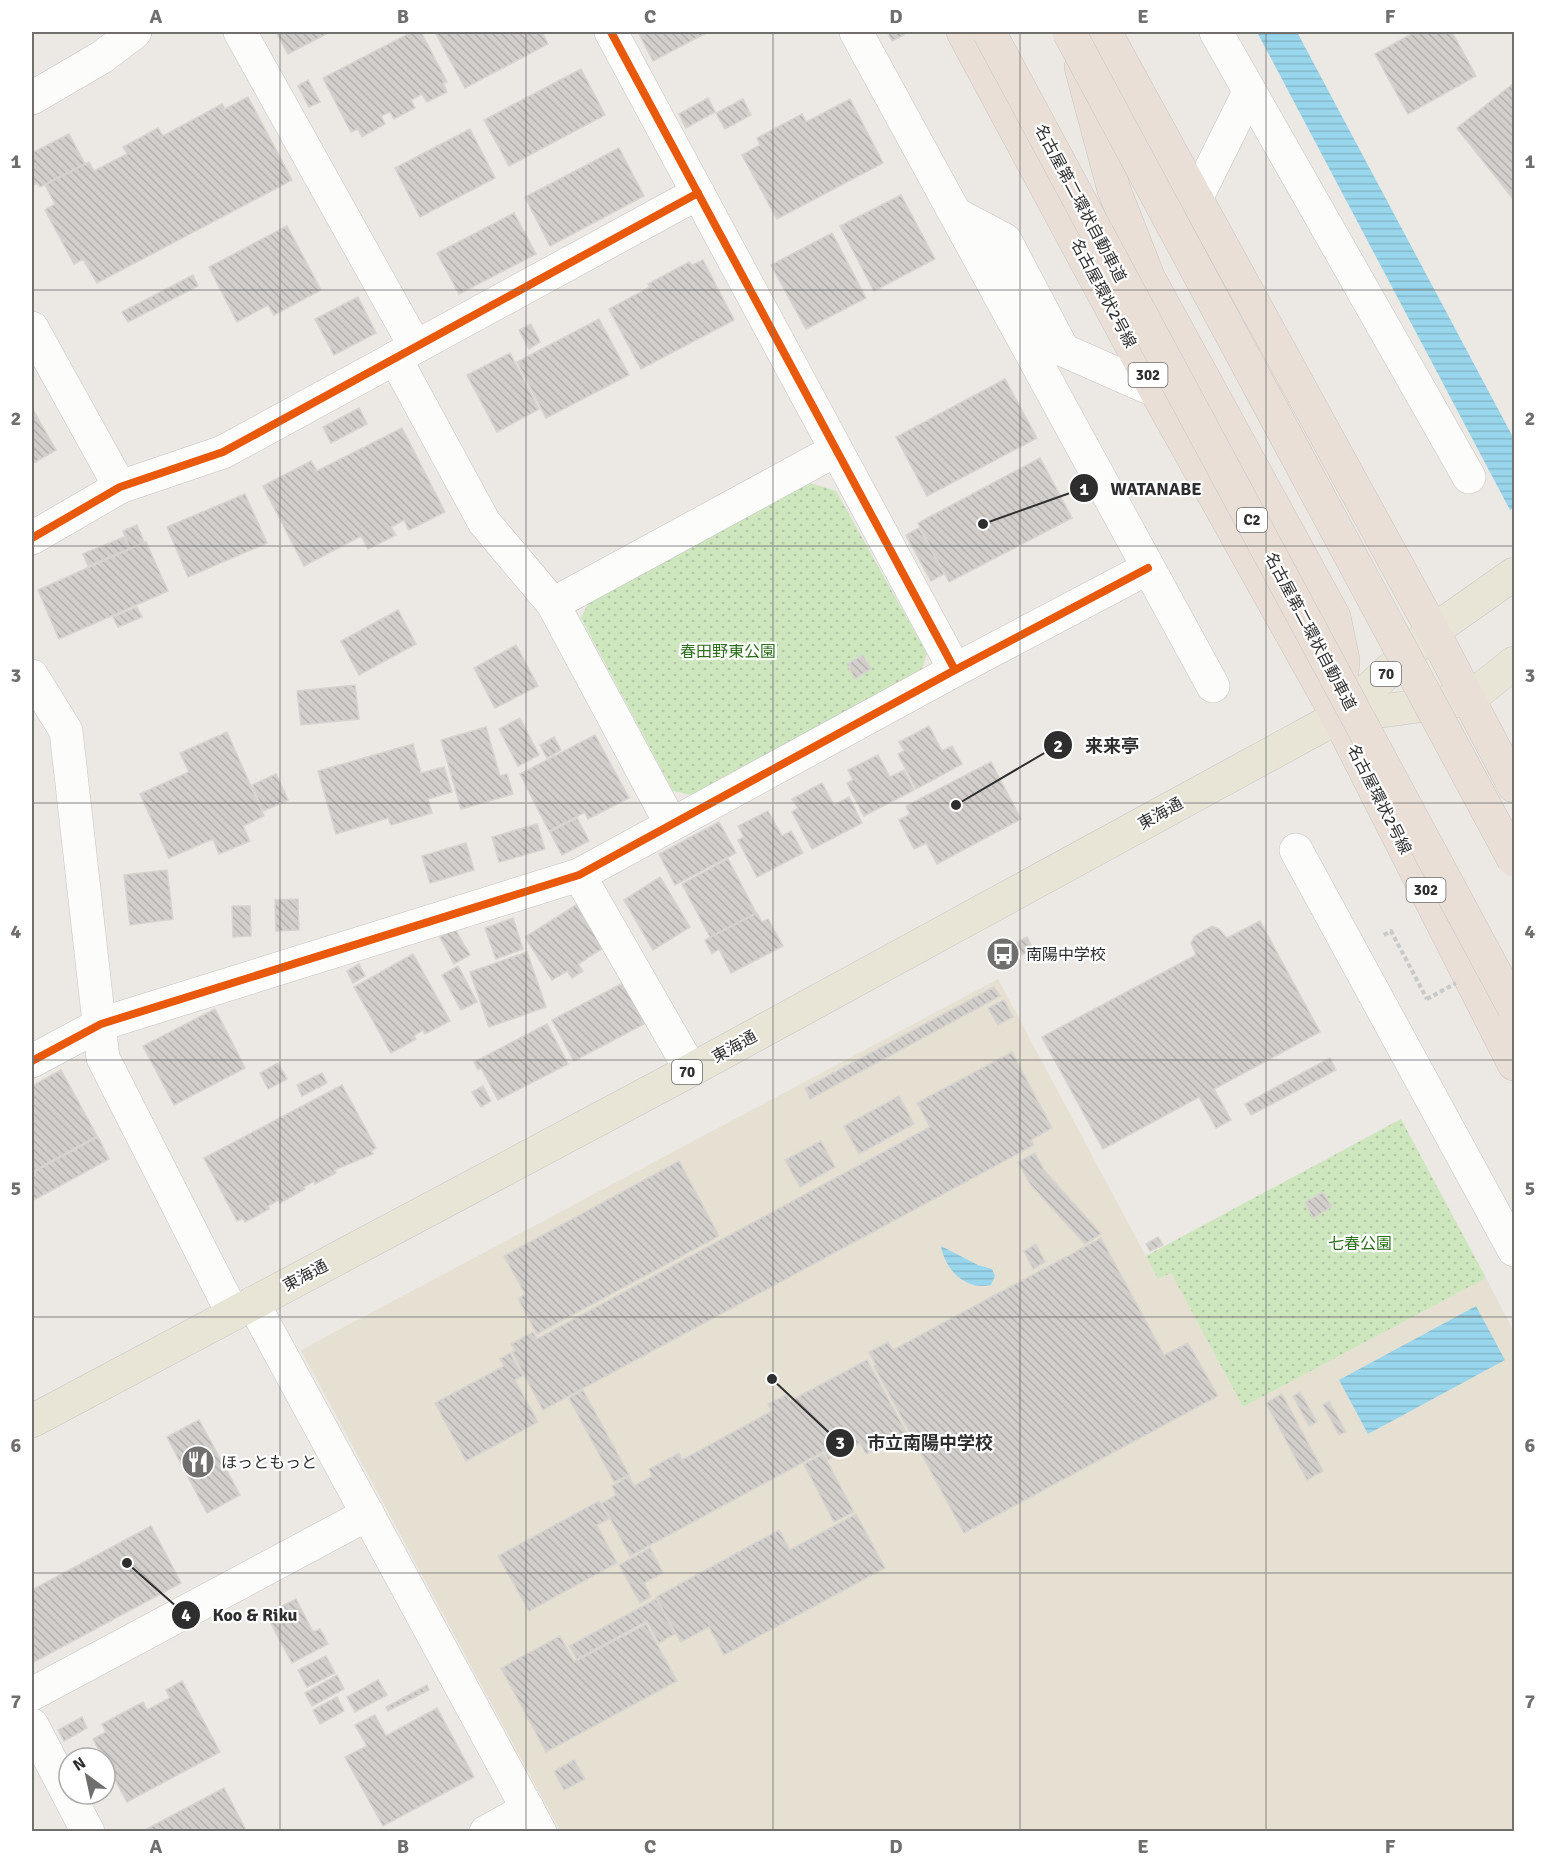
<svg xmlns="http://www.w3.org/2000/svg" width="1546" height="1863" font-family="Signika,'Noto Sans JP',sans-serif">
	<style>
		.education { fill: #e6e0d3 }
		.grass { fill: url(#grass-dots) }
		.water { fill: url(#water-rules) }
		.building { fill: url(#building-back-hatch); stroke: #d7d4d0; stroke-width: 1.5 }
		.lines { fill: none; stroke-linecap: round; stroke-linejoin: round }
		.minor-casing { stroke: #c5c4c5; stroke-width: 34 }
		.major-casing { stroke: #c6c5c4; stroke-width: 34 }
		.highway-casing { stroke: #c6c5c4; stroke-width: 34 }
		.path { stroke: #c9c9c8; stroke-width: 4; stroke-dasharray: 4.5 3; stroke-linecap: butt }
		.minor { stroke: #fcfcfb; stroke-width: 33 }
		.major { stroke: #e8e4d6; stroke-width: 33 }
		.highway { stroke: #eadfd6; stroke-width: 33 }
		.highway-bridge-casing { stroke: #c6c5c4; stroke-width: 34; stroke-linecap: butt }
		.path-bridge { stroke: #c9c9c8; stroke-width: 4; stroke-dasharray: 4.5 3; stroke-linecap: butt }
		.highway-bridge { stroke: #eadfd6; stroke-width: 33 }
		.cycleway-casing { stroke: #fff; stroke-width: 11 }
		.cycleway { stroke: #e8590c; stroke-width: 8 }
		.grid { fill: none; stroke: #706f6e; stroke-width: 1.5; stroke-opacity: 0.55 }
		.labels { text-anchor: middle; stroke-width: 4.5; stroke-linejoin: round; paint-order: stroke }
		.shield { fill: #fff; stroke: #6d6d6d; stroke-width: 1.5 }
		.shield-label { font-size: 15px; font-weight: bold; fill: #2e2e2e }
		.street-label { font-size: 16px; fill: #2e2e2e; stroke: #fff }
		.park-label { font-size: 16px; fill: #2c6e1b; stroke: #fff }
		.poi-label { font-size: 16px; fill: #2e2e2e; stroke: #fff; text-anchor: start }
		.leader { fill: none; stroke: #2e2e2e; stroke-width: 2 }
		.callout-dot { fill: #2e2e2e; stroke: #fff; stroke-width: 2 }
		.mark-label { font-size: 18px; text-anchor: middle; font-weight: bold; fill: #fff }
		.callout-label { font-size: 18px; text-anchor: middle; font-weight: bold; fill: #2e2e2e; stroke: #fff; stroke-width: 4.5; stroke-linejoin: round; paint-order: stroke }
		.neatline { fill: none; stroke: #706f6e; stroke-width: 2 }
		.grid-label { font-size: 20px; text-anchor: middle; font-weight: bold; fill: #706f6e }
	</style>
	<defs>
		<pattern id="grass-dots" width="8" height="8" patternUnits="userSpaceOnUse" patternTransform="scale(1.5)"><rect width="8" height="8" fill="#cee6be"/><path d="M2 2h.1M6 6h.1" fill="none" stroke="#b1c6a4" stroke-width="1.8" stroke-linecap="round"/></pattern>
		<pattern id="water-rules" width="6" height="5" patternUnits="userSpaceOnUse" patternTransform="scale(1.5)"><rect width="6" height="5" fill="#99d6ec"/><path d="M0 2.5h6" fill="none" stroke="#84b8cb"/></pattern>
		<pattern id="building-back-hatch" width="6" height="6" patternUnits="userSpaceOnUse" patternTransform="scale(1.5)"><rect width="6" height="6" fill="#d1cecb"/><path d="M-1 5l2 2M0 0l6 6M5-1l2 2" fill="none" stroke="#b4b1af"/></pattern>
	</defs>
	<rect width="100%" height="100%" fill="#ece8e4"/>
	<polygon class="education" points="998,979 1158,1279 1171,1273 1243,1407 1486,1278 1514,1332 1514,1831 560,1831 301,1350"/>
	<g class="grass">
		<polygon points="810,483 836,491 927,654 921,671 692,795 673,791 581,618 589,602"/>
		<polygon points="1401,1119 1486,1278 1243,1407 1171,1273 1158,1279 1146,1256"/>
	</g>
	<g class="water">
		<polygon points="1257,32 1297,32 1514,439 1514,508 1510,510"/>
		<path d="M941,1246L978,1265L992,1269L995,1276L991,1285C966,1291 945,1270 941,1246Z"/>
		<polygon points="1476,1306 1505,1360 1368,1434 1339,1380"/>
	</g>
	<g class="building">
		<polygon points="276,32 330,32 288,54"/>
		<polygon points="412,32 421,32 447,82 443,83 447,92 427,102 422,94 411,100 415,108 394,119 390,112 381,116 385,124 362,137 358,129 351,132 323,78"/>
		<polygon points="435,32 542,32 548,44 465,88"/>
		<polygon points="638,32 708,32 653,61"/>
		<polygon points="887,32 902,32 904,35 892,41"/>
		<polygon points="1415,32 1452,32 1476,76 1408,114 1375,54"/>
		<polygon points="581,69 605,115 509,166 484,120"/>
		<polygon points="308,80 320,102 309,107 298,86"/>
		<polygon points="1514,83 1514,200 1457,128"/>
		<polygon points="248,97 292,180 97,283 83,259 74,264 45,210 55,204 45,185 89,162 94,171 127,154 123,147 158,128 163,136 222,104 225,109"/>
		<polygon points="708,98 715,112 686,128 679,114"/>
		<polygon points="743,99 751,115 725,129 716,113"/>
		<polygon points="850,99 883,163 777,219 742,155 760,145 757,138 802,114 806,122"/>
		<polygon points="470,129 495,178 420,217 395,168"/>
		<polygon points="69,134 85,164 40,187 37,183 32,186 32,153"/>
		<polygon points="619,148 644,196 550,246 525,197"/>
		<polygon points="901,195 935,259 874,291 840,226"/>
		<polygon points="514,213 536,254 459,294 437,253"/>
		<polygon points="287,226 321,290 274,315 268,305 237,322 209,267"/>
		<polygon points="832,233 866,298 806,329 771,265"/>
		<polygon points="703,260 734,320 641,369 609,309 650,287 648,284 689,262 692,265"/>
		<polygon points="193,275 198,286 128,322 122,312"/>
		<polygon points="358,297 376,333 334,355 315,319"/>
		<polygon points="599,319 629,375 546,418 517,362"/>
		<polygon points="531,324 540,342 529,349 519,330"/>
		<polygon points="510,353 539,409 497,432 467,375"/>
		<polygon points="1005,379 1037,438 927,496 896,437"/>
		<polygon points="32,408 56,450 32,464"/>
		<polygon points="359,408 367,424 331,443 323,427"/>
		<polygon points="402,428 445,512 409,530 404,520 391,527 396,535 368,549 361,536 304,566 263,486 311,461 317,471"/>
		<polygon points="1040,458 1072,518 949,582 918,523"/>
		<polygon points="245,494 267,543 188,577 167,527"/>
		<polygon points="137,525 144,542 130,549 123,531"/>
		<polygon points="919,528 944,574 931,581 906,535"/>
		<polygon points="124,537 129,549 88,566 83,554"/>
		<polygon points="146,542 168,591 59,639 38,590"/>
		<polygon points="137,607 142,617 118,627 113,617"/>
		<polygon points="398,610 416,644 359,675 341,641"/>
		<polygon points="516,645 538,686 495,708 474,668"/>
		<polygon points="863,655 871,669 855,679 847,664"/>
		<polygon points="355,685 359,719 301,725 297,691"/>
		<polygon points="520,718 539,755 518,766 499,729"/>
		<polygon points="929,726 942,751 952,746 962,764 916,789 898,754 904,751 899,742"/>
		<polygon points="486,727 500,776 507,774 513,794 461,809 441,740"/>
		<polygon points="227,732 264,816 243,826 250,841 219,854 213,839 169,858 140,794 189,772 180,753"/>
		<polygon points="595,735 629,798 588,819 585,812 549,831 520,774"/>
		<polygon points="554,737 561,750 547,758 540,745"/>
		<polygon points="413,744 421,773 444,767 452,792 428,799 432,813 391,825 388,818 336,834 318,771"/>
		<polygon points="878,755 890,777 904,770 914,790 864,816 847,783 853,780 848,770"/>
		<polygon points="991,762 1021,819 937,864 926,843 914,849 899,820 910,814 906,806"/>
		<polygon points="276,774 288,800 263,811 252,785"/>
		<polygon points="822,783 834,805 849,797 862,823 812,849 792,812 798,808 792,799"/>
		<polygon points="768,811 782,836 791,831 803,853 757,877 738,840 744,837 738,826"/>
		<polygon points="577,818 589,841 562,855 550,832"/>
		<polygon points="719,822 736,853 675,885 659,854"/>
		<polygon points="537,824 545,849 499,862 492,837"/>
		<polygon points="466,843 474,870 430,883 422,856"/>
		<polygon points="728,859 756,913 710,937 682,884"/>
		<polygon points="167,870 173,919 130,925 124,875"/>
		<polygon points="660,877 690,927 653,950 624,900"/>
		<polygon points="298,899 299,930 276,931 275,900"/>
		<polygon points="576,905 603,948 578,964 583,971 572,978 567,971 552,980 525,937"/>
		<polygon points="232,906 250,906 251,936 233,937"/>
		<polygon points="757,913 762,922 768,919 783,946 731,973 719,949 712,954 705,940"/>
		<polygon points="513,918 523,949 496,959 485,928"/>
		<polygon points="1260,921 1320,1032 1214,1089 1231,1120 1216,1128 1199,1097 1103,1149 1042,1037 1196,955 1191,943 1195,936 1212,926 1219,929 1227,938"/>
		<polygon points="455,929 470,955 454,964 440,937"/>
		<polygon points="1027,937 1033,949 1003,965 997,953"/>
		<polygon points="527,952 546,1007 489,1027 470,972"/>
		<polygon points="413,954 450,1021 425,1034 423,1030 414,1036 416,1039 391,1053 354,987"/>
		<polygon points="359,964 365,976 353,983 347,971"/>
		<polygon points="458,966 477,1002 461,1010 442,975"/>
		<polygon points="623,983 644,1024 574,1061 552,1020"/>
		<polygon points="994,987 1000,996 810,1099 805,1088"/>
		<polygon points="1004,1000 1013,1017 998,1025 988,1008"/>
		<polygon points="215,1009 245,1068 174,1105 143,1046"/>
		<polygon points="547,1024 568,1064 498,1100 481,1068 478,1070 474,1062"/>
		<polygon points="1012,1052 1052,1128 1031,1140 1034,1145 543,1410 512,1352 515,1351 511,1344 533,1332 537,1339 930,1127 917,1103"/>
		<polygon points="1330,1058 1336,1070 1251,1115 1245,1104"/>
		<polygon points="278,1063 287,1079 268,1089 260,1073"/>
		<polygon points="61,1070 97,1136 32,1172 32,1086"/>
		<polygon points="322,1073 327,1083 302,1096 297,1085"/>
		<polygon points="342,1085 376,1148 371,1151 373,1154 334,1170 336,1173 315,1184 314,1181 304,1187 305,1189 280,1203 278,1200 268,1206 269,1209 245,1222 243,1218 237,1221 204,1158"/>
		<polygon points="483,1086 491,1101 481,1107 472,1092"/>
		<polygon points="899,1096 914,1124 859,1154 844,1126"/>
		<polygon points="98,1137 109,1159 32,1201 32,1173"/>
		<polygon points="821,1141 835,1167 800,1187 785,1160"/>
		<polygon points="1035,1153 1044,1170 1101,1234 1085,1244 1030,1184 1018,1162"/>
		<polygon points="679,1161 719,1236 537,1334 518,1299 525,1294 504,1256"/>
		<polygon points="1323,1192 1332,1207 1313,1218 1305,1202"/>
		<polygon points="1158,1237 1163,1245 1150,1251 1146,1244"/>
		<polygon points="1101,1238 1164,1355 1188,1343 1218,1396 964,1533 874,1366 876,1365 869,1352 888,1342 893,1350"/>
		<polygon points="1036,1244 1045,1262 1033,1269 1024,1251"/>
		<polygon points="510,1353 523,1376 515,1380 538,1422 466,1461 435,1403 504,1366 500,1359"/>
		<polygon points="867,1360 906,1432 866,1454 860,1443 828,1460 824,1451 630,1556 602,1503 616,1495 612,1486 629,1476 634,1486 652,1476 649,1469 679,1453 682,1460 772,1411 768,1404 786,1395 790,1401"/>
		<polygon points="583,1390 629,1475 614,1482 569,1398"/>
		<polygon points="1300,1392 1317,1422 1309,1426 1293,1396"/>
		<polygon points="1282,1394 1323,1471 1307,1480 1266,1403"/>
		<polygon points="1329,1401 1346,1432 1339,1435 1323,1405"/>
		<polygon points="199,1420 240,1495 207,1513 167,1437"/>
		<polygon points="823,1454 854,1512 834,1522 804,1464"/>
		<polygon points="599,1501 609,1519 597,1525 617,1563 529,1611 498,1556"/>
		<polygon points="856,1514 885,1568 724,1655 709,1627 681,1642 656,1597 779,1530 790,1550"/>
		<polygon points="151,1526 181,1583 32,1663 32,1590"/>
		<polygon points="650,1548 663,1573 644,1583 651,1597 640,1603 619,1565"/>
		<polygon points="296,1599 313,1632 320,1629 328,1644 292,1663 266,1614"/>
		<polygon points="656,1599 675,1634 659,1643 647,1621 577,1659 569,1646"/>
		<polygon points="646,1624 677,1681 546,1752 501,1668 560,1636 574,1662"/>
		<polygon points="326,1656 335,1673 307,1687 298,1670"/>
		<polygon points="337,1675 344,1689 312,1706 305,1693"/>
		<polygon points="378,1680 387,1695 355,1712 347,1697"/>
		<polygon points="182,1681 220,1752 127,1802 93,1739 106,1732 102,1724 143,1702 147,1710 170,1698 166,1690"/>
		<polygon points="427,1685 429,1690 388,1711 386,1707"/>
		<polygon points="337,1697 344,1711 320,1724 313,1710"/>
		<polygon points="437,1708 474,1777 383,1826 345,1757 367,1746 355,1725 375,1715 386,1736"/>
		<polygon points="82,1717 87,1728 64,1741 58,1730"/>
		<polygon points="574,1760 585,1779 564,1790 554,1771"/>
		<polygon points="224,1788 247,1832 141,1832"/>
	</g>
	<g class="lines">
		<g class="minor-casing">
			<g id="minor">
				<polyline points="240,32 415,346"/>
				<polyline points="856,32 1213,686"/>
				<polyline points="1216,32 1469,477"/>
				<polyline points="32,98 102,57 135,32"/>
				<polyline points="1196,199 1249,92"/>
				<polyline points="956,214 1005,240 1063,350 1156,391"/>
				<polyline points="32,328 120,487"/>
				<polyline points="395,358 484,522 553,604 671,824"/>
				<polyline points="32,538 120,487 223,452 698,193"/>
				<polyline points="553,604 836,450"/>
				<polyline points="955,670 1148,568"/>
				<polyline points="32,676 66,731 103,1058 233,1314"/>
				<polyline points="1296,850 1514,1250"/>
				<polyline points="579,875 691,1070"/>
				<polyline points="32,1061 101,1024 579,875 955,670 611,32"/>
				<polyline points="253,1303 540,1832"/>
				<polyline points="32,1694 368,1514"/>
				<polyline points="32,1725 88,1832"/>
				<polyline points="486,1832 528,1809"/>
			</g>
		</g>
		<g class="major-casing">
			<g id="major">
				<polyline points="1338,717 1469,699 1514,663"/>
				<polyline points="32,1421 691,1070 1338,717 1433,631 1514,574"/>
			</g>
		</g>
		<g class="highway-casing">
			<g id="highway">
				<polyline points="963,32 1156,391 1338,717 1514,1064"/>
				<polyline points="1105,32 1433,631 1514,786"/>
				<polyline points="1081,67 1114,190 1149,279 1334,617 1343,660 1340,697"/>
			</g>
		</g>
		<polyline class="path" points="1384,935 1391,931 1427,999"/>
		<use href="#minor" class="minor"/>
		<use href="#major" class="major"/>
		<use href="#highway" class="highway"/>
		<g class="highway-bridge-casing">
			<g id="highway-bridge">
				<polyline points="989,32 1514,1008"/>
				<polyline points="1069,32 1514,860"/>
			</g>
		</g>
		<polyline class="path-bridge" points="1427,999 1456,983"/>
		<use href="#highway-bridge" class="highway-bridge"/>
		<g class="cycleway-casing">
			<g id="cycleway">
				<polyline points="32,538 120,487 223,452 698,193"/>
				<polyline points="955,670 1148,568"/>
				<polyline points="32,1061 101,1024 579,875 955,670 611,32"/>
			</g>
		</g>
		<use href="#cycleway" class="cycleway"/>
	</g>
	<path class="grid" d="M280,32V1832M526,32V1832M773,32V1832M1020,32V1832M1266,32V1832M32,290H1514M32,546H1514M32,803H1514M32,1060H1514M32,1317H1514M32,1573H1514"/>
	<defs>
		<g id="bus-disc" transform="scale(1.725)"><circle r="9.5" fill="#706f6e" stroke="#fff"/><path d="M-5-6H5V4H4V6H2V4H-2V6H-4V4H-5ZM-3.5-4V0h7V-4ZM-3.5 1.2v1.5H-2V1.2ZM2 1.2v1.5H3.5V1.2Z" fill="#fff"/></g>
		<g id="restaurant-disc" transform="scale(1.725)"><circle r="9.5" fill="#706f6e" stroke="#fff"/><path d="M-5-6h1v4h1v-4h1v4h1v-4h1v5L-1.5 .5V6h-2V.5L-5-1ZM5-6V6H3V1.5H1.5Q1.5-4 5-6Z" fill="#fff"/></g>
	</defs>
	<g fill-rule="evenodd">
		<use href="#bus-disc" x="1003" y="954"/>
		<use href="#restaurant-disc" x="198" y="1462"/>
	</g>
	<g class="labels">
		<g class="shield">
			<rect x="1128.5" y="363" width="39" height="24" rx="4.5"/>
			<rect x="1237" y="508" width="30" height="24" rx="4.5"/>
			<rect x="1371" y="662" width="30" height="24" rx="4.5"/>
			<rect x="1406.5" y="878" width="39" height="24" rx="4.5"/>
			<rect x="672" y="1060" width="30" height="24" rx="4.5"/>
		</g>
		<g class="shield-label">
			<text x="1148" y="380">302</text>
			<text x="1252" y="525">C2</text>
			<text x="1386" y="679">70</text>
			<text x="1426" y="895">302</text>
			<text x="687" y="1077">70</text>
		</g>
		<g class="street-label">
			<text transform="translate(1081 203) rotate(62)" y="6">名古屋第二環状自動車道</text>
			<text transform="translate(1104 293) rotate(62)" y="6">名古屋環状2号線</text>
			<text transform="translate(1311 631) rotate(62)" y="6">名古屋第二環状自動車道</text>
			<text transform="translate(1380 799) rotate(63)" y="6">名古屋環状2号線</text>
			<text transform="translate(1160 813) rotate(-29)" y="6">東海通</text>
			<text transform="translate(734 1046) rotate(-29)" y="6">東海通</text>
			<text transform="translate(305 1275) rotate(-28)" y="6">東海通</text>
		</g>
		<g class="park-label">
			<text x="728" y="657">春田野東公園</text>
			<text x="1360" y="1249">七春公園</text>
		</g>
		<g class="poi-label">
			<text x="1026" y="960">南陽中学校</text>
			<text x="221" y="1468">ほっともっと</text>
		</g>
	</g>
	<path class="leader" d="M983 524L1084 488M956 805L1058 745M772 1379L840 1443M127 1563L186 1615"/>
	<g class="callout-dot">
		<circle cx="983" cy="524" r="6"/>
		<circle cx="956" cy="805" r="6"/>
		<circle cx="772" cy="1379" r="6"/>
		<circle cx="127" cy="1563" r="6"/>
		<circle cx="1084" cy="488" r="15"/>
		<circle cx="1058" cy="745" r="15"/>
		<circle cx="840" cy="1443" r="15"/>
		<circle cx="186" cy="1615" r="15"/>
	</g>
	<g class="mark-label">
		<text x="1084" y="495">1</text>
		<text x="1058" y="752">2</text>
		<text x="840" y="1449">3</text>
		<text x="186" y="1621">4</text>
	</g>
	<g class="callout-label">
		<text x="1156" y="495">WATANABE</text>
		<text x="1112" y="752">来来亭</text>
		<text x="930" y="1449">市立南陽中学校</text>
		<text x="255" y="1621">Koo &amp; Riku</text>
	</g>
	<rect width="1546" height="1863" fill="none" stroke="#ffffff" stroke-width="66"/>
	<g transform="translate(87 1776) rotate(327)"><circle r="28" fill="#ffffff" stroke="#ababab" stroke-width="1.5"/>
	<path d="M0-4.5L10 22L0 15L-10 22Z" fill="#706f6e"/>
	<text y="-9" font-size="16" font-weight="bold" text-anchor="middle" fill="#2e2e2e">N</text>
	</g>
	<rect x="33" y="33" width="1480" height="1797" class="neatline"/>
	<g class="grid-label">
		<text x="156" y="23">A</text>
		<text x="403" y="23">B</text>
		<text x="650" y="23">C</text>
		<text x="896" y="23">D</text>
		<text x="1143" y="23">E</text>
		<text x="1390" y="23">F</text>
		<text x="16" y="168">1</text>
		<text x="1530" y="168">1</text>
		<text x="16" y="425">2</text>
		<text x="1530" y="425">2</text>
		<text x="16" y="682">3</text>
		<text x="1530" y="682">3</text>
		<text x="16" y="938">4</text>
		<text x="1530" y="938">4</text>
		<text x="16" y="1195">5</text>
		<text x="1530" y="1195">5</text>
		<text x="16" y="1452">6</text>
		<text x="1530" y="1452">6</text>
		<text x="16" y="1708">7</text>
		<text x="1530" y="1708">7</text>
		<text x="156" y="1853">A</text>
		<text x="403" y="1853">B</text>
		<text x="650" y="1853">C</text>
		<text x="896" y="1853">D</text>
		<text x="1143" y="1853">E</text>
		<text x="1390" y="1853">F</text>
	</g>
</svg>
